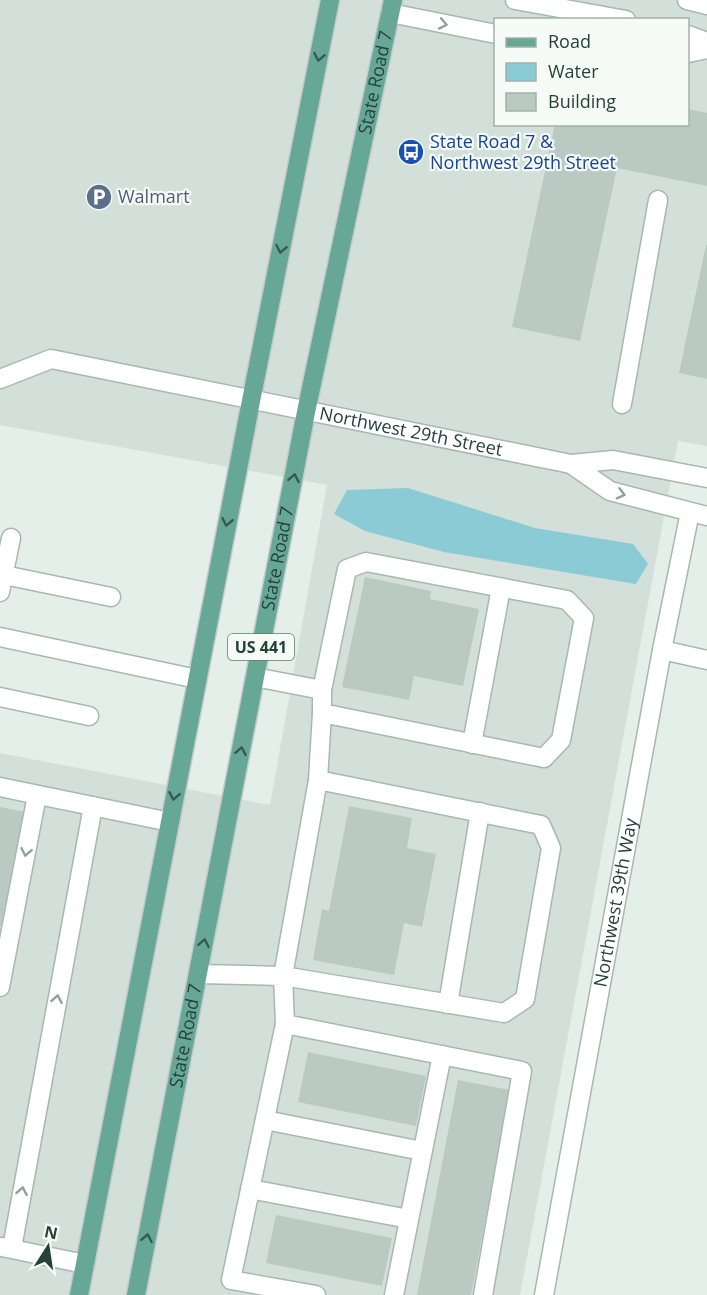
<svg xmlns="http://www.w3.org/2000/svg" width="707" height="1295" font-family="'Open Sans',sans-serif">
	<style>
		.built { fill: #d3dfd9; fill-rule: evenodd }
		.water { fill: #8bcbd6 }
		.building { fill: #bacac3 }
		.lines { fill: none; stroke-linecap: round; stroke-linejoin: round }
		.minor-casing { stroke: #a7b8b2; stroke-width: 21 }
		.major-casing { stroke: #c1cac8; stroke-width: 21 }
		.minor { stroke: #fff; stroke-width: 18 }
		.major { stroke: #67a796; stroke-width: 18 }
		.oneway { stroke: #91a09c }
		.oneway2 { stroke: #345b51 }
		.labels { text-anchor: middle; stroke-width: 4.5; stroke-linejoin: round; paint-order: stroke }
		.shield { fill: #f6fbf8; stroke: #627a73; stroke-width: 1.5 }
		.shield-label { font-size: 16px; font-weight: bold; fill: #23423a }
		.street-label { font-size: 18px; fill: #23423a; stroke: #f6fbf8 }
		.transit-label { font-size: 18px; fill: #164399; stroke: #f6fbf8; text-anchor: start }
		.service-label { font-size: 18px; fill: #4e5e75; stroke: #f6fbf8; text-anchor: start }
	</style>
	<rect width="100%" height="100%" fill="#e5efea"/>
	<path class="built" d="M0,0H707V446L678,441L520,1295H0V753L270,805L327,485L0,425ZM496,20H688V124H496Z"/>
	<polygon class="water" points="408,488 535,528 633,544 648,564 636,584 444,552 365,531 334,514 347,490"/>
	<g class="building">
		<polygon points="688,109 707,113 707,186 617,168 580,341 512,327 555,124 688,124"/>
		<polygon points="706,245 707,245 707,379 679,373"/>
		<polygon points="365,577 431,591 430,599 479,609 463,686 414,676 409,700 342,687"/>
		<polygon points="349,806 412,818 407,848 436,854 422,927 404,923 394,975 313,960 322,909 329,911"/>
		<polygon points="0,807 24,812 1,926 0,926"/>
		<polygon points="308,1052 426,1076 416,1126 298,1102"/>
		<polygon points="458,1080 510,1090 471,1295 417,1295"/>
		<polygon points="276,1215 392,1238 382,1286 266,1263"/>
	</g>
	<g class="lines">
		<g class="minor-casing">
			<g id="minor">
				<polyline points="515,0 626,20"/>
				<polyline points="687,0 707,5"/>
				<polyline points="390,13 496,34"/>
				<polyline points="688,35 707,42"/>
				<polyline points="688,53 707,49"/>
				<path id="s1" d="M0,379L51,359L571,464L613,460L707,478"/>
				<polyline points="622,404 658,200"/>
				<polyline points="571,464 610,491 707,516"/>
				<polyline points="4,575 111,597"/>
				<polyline points="0,592 11,538"/>
				<polyline points="0,637 197,679"/>
				<polyline points="662,650 707,660"/>
				<polyline points="255,677 322,690 347,569 366,562 567,600 584,618 561,740 544,758 322,713 322,690"/>
				<polyline points="0,697 89,716"/>
				<polyline points="472,744 501,588"/>
				<polyline points="318,780 322,713"/>
				<polyline points="0,787 170,822"/>
				<polyline points="198,974 283,976 318,780 541,825 551,848 525,999 504,1013 283,976 285,1024 231,1280 316,1295"/>
				<polyline points="0,987 37,795"/>
				<polyline points="448,1004 480,812"/>
				<polyline points="285,1024 522,1071 483,1295"/>
				<polyline points="265,1120 422,1151"/>
				<polyline points="250,1189 409,1219"/>
				<polyline points="2,1247 85,1264"/>
				<polyline points="12,1248 93,806"/>
				<polyline points="394,1295 442,1055"/>
				<path id="s2" d="M544,1295L662,650L690,512"/>
			</g>
		</g>
		<g class="major-casing">
			<g id="major">
				<polyline points="79,1295 251,401 330,0"/>
				<path id="s3" d="M136,1295L306,412L393,0"/>
			</g>
		</g>
		<use href="#minor" class="minor"/>
		<use href="#major" class="major"/>
	</g>
	<defs><path id="oneway-chevron" d="M-2-3.5L2.5 0L-2 3.5" fill="none" stroke-width="1.6" stroke-linecap="round" stroke-linejoin="round" transform="scale(1.5)"/></defs>
	<g class="oneway">
		<use href="#oneway-chevron" transform="translate(443 24) rotate(11)"/>
		<use href="#oneway-chevron" transform="translate(621 494) rotate(15)"/>
		<use href="#oneway-chevron" transform="translate(26 852) rotate(101)"/>
		<use href="#oneway-chevron" transform="translate(57 999) rotate(-80)"/>
		<use href="#oneway-chevron" transform="translate(22 1191) rotate(-80)"/>
	</g>
	<g class="oneway2">
		<use href="#oneway-chevron" transform="translate(319 57) rotate(101)"/>
		<use href="#oneway-chevron" transform="translate(281 249) rotate(101)"/>
		<use href="#oneway-chevron" transform="translate(294 478) rotate(-79)"/>
		<use href="#oneway-chevron" transform="translate(227 522) rotate(101)"/>
		<use href="#oneway-chevron" transform="translate(241 751) rotate(-79)"/>
		<use href="#oneway-chevron" transform="translate(174 796) rotate(101)"/>
		<use href="#oneway-chevron" transform="translate(204 943) rotate(-79)"/>
		<use href="#oneway-chevron" transform="translate(147 1238) rotate(-79)"/>
	</g>
	<defs>
		<g id="bus-disc" transform="scale(1.35)"><circle r="9.5" fill="#1a4fb4" stroke="#f6fbf8"/><path d="M-5-6H5V4H4V6H2V4H-2V6H-4V4H-5ZM-3.5-4V0h7V-4ZM-3.5 1.2v1.5H-2V1.2ZM2 1.2v1.5H3.5V1.2Z" fill="#fff"/></g>
		<g id="parking-disc" transform="scale(1.35)"><circle r="9.5" fill="#5c6f8a" stroke="#f6fbf8"/><path d="M-3.5-5.5H1a3.5 3.5 0 0 1 0 7H-1V5.5H-3.5ZM-1-3.4V-.6H.8a1.4 1.4 0 0 0 0-2.8Z" fill="#fff"/></g>
	</defs>
	<g fill-rule="evenodd">
		<use href="#bus-disc" x="411" y="152"/>
		<use href="#parking-disc" x="99" y="197"/>
	</g>
	<g class="labels">
		<rect class="shield" x="228" y="634" width="66" height="26" rx="4.5"/>
		<g class="shield-label">
			<text x="261" y="653">US 441</text>
		</g>
		<g class="street-label">
			<text dy="6" stroke="none"><textPath href="#s3" startOffset="1236">State Road 7</textPath></text>
			<text dy="6" stroke="none"><textPath href="#s1" startOffset="422">Northwest 29th Street</textPath></text>
			<text dy="6" stroke="none"><textPath href="#s3" startOffset="750">State Road 7</textPath></text>
			<text dy="6" stroke="none"><textPath href="#s2" startOffset="399">Northwest 39th Way</textPath></text>
			<text dy="6" stroke="none"><textPath href="#s3" startOffset="264">State Road 7</textPath></text>
		</g>
		<g class="transit-label">
			<text x="430" y="148">State Road 7 &amp;<tspan x="430" dy="21">Northwest 29th Street</tspan></text>
		</g>
		<g class="service-label">
			<text x="118" y="203">Walmart</text>
		</g>
	</g>
	<rect x="494" y="18" width="195" height="108" fill="#f6fbf8" stroke="#a2b1ac" stroke-width="1.5"/>
	<rect x="506" y="38" width="30" height="9" fill="#67a796" stroke="#a2b1ac" stroke-width="1.5"/>
	<text x="548" y="48" font-size="18" fill="#23423a">Road</text>
	<rect x="506" y="63" width="30" height="18" fill="#8bcbd6" stroke="#a2b1ac" stroke-width="1.5"/>
	<text x="548" y="78" font-size="18" fill="#23423a">Water</text>
	<rect x="506" y="93" width="30" height="18" fill="#bacac3" stroke="#a2b1ac" stroke-width="1.5"/>
	<text x="548" y="108" font-size="18" fill="#23423a">Building</text>
	<g transform="translate(48 1247) rotate(12)" stroke="#f6fbf8" stroke-width="4.5" paint-order="stroke">
	<path d="M0-4.5L10 22L0 15L-10 22Z" fill="#23423a"/>
	<text y="-9" font-size="16" font-weight="bold" text-anchor="middle" fill="#23423a">N</text>
	</g>
</svg>
